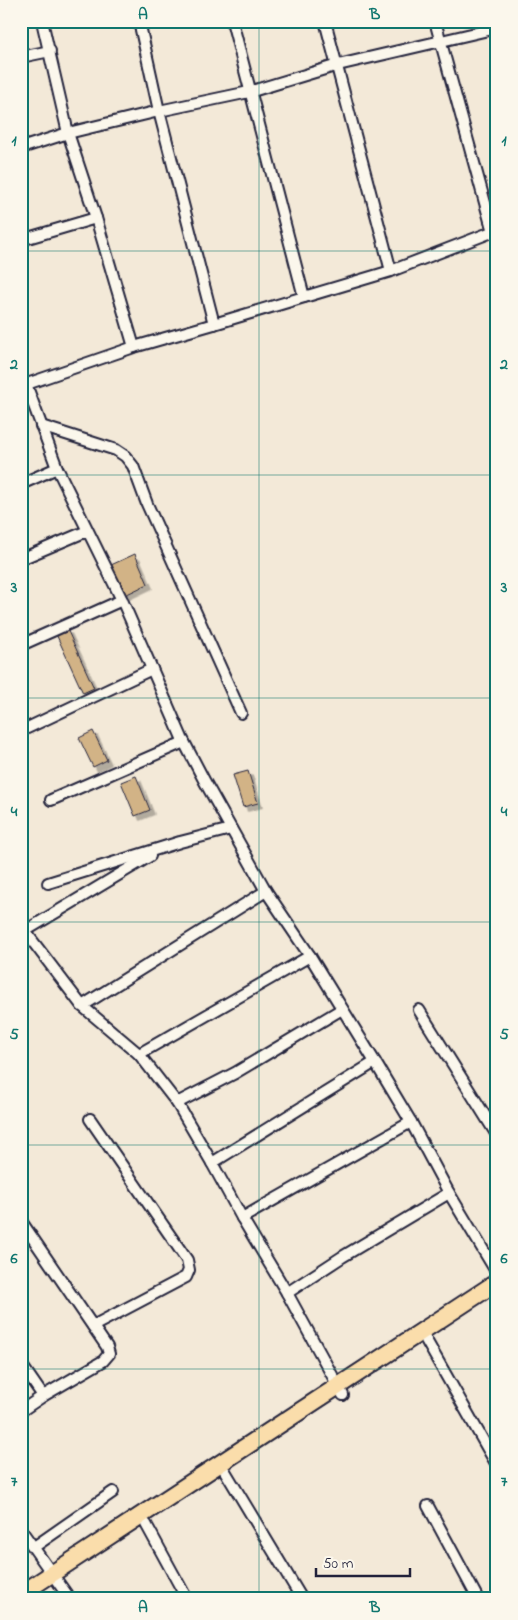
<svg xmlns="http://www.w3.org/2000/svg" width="518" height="1620" font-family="'Indie Flower',sans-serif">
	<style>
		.building { fill: #d2b386; stroke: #22223b; filter: url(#shadow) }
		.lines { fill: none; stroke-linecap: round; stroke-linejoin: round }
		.street-casing { stroke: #22223b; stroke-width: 14 }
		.primary-casing { stroke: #22223b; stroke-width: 20 }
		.street { stroke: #fbf7ec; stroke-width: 10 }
		.primary { stroke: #faddab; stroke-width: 16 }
		.grid { fill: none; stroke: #0f766e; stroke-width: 1; stroke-opacity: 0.55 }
		.neatline { fill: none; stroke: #0f766e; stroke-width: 2 }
		.grid-label { font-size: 16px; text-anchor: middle; font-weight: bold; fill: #0f766e }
	</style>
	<defs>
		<filter id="shadow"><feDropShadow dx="4.5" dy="4.5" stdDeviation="0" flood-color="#0004"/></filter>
	</defs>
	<rect width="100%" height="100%" fill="#f3e9d8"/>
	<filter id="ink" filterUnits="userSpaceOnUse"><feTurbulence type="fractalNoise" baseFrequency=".02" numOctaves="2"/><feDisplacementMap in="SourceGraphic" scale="10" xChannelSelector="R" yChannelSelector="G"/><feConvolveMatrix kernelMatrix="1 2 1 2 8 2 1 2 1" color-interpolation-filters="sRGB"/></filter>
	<g filter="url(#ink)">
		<g class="building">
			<polygon points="135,554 148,584 125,595 111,565"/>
			<polygon points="67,629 94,688 83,693 56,634"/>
			<polygon points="93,731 107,760 93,767 79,738"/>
			<polygon points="248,771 258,803 243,807 233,775"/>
			<polygon points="136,776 150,810 135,816 121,782"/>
		</g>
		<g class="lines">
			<g class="street-casing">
				<g id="street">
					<polyline points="42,21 68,133 96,218 134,347"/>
					<polyline points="139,21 159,111 214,324 391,271 497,230"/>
					<polyline points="232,21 304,297"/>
					<polyline points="325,21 391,271"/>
					<polyline points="435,21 493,232"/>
					<polyline points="21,57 50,51"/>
					<polyline points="21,148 68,133 159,111 249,92 338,65 497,28"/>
					<polyline points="21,240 96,218"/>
					<polyline points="26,384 57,468 122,600 182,738 205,782 266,891 310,956 375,1062 411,1122 449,1193 497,1273"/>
					<polyline points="21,386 134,347 214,324"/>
					<polyline points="41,426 116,450 125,456 133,466 147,504 241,713"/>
					<polyline points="21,484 57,468"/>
					<polyline points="21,559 87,531"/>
					<polyline points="21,645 122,600"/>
					<polyline points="21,731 152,669"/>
					<polyline points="51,800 184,742"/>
					<polyline points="48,883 180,842 231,829"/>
					<polyline points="21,926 82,1006 139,1054 177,1103 212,1163 242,1218 287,1293 343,1395"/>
					<polyline points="25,931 150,856"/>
					<polyline points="82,1006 266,891"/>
					<polyline points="419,1010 497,1135"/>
					<polyline points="139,1054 310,956"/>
					<polyline points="177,1103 235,1073 342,1009"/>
					<polyline points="90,1119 187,1260 189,1270 186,1277 93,1326"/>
					<polyline points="212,1163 375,1062"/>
					<polyline points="242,1218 411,1122"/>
					<polyline points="21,1221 107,1347 109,1354 103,1361 43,1396 21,1411"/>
					<polyline points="287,1293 342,1257 449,1193"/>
					<polyline points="426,1340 497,1465"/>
					<polyline points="21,1364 43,1396"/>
					<polyline points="225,1471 302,1599"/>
					<polyline points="428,1506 478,1599"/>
					<polyline points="146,1524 187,1599"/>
					<polyline points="21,1530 70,1599"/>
					<polyline points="34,1547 113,1492"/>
				</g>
			</g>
			<g class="primary-casing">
				<polyline id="primary" points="21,1594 497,1282"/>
			</g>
			<use href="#street" class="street"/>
			<use href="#primary" class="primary"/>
		</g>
	</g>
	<path class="grid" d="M259,21V1599M21,251H497M21,475H497M21,698H497M21,922H497M21,1145H497M21,1369H497"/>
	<rect width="518" height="1620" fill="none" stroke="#fbf7ec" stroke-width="55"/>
	<path d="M316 1568v8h94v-8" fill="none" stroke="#22223b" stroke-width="2.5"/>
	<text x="323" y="1568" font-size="15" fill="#22223b" stroke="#fbf7ec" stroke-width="4" paint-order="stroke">50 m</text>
	<rect x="28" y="28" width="462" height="1564" class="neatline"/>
	<g class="grid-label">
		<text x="143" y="19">A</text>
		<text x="375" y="19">B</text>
		<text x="14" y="145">1</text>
		<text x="504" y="145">1</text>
		<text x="14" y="369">2</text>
		<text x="504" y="369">2</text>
		<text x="14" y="592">3</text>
		<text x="504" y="592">3</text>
		<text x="14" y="816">4</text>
		<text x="504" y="816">4</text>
		<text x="14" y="1039">5</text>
		<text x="504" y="1039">5</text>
		<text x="14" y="1263">6</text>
		<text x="504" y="1263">6</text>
		<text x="14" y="1486">7</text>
		<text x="504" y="1486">7</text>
		<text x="143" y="1612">A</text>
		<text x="375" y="1612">B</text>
	</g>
</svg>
